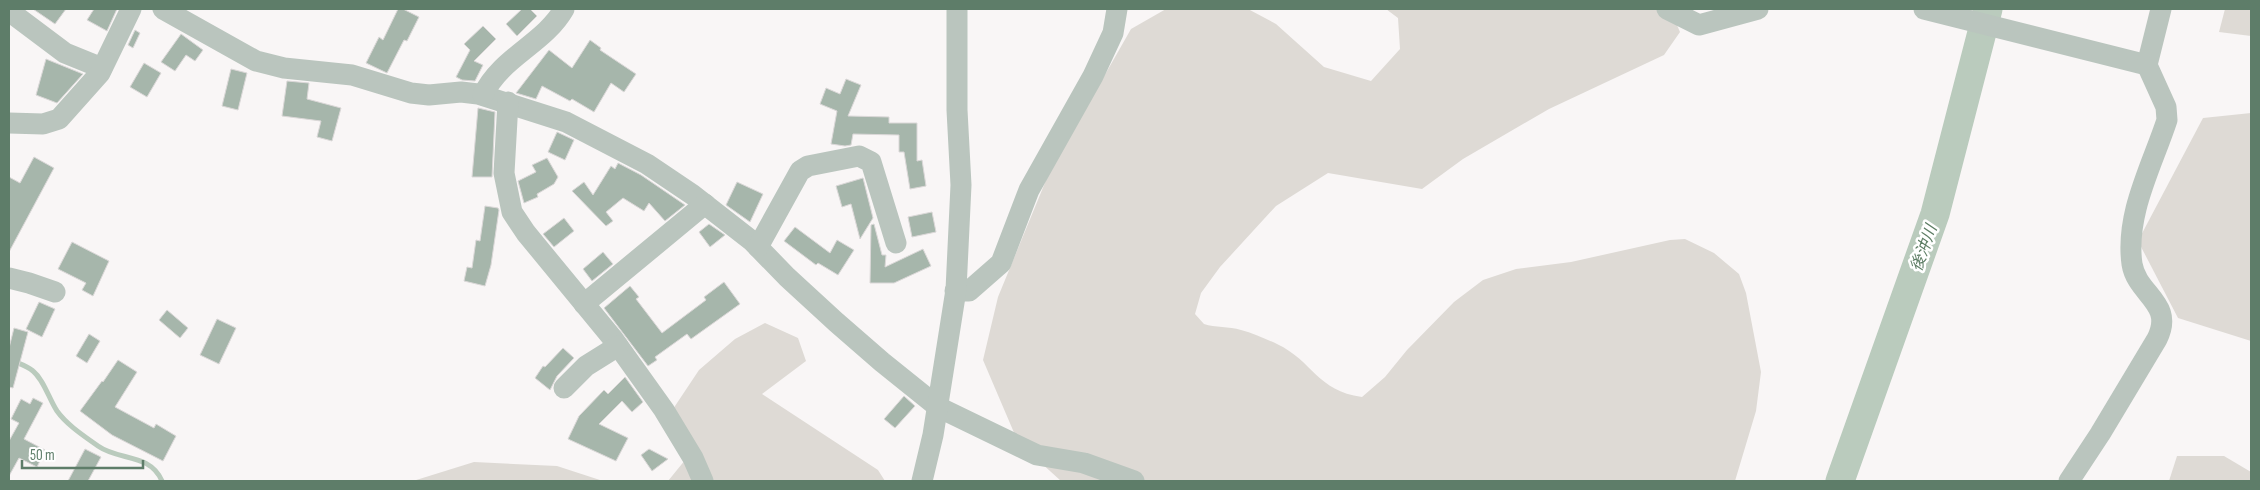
<svg xmlns="http://www.w3.org/2000/svg" width="2260" height="490" font-family="'Sofia Sans Condensed','Noto Sans JP',sans-serif">
	<style>
		.green { fill: #dedad5 }
		.lines { fill: none; stroke-linecap: round; stroke-linejoin: round }
		.stream { stroke: #bacbbd; stroke-width: 5 }
		.river { stroke: #bacbbd; stroke-width: 29 }
		.building { fill: #a6b6ab; stroke: #dbd8d8 }
		.minor { stroke: #bac5be; stroke-width: 21 }
		.labels { text-anchor: middle; stroke-width: 5; stroke-linejoin: round; paint-order: stroke }
		.water-label { font-size: 16px; font-style: italic; fill: #5d7d64; stroke: #fff }
	</style>
	<rect width="100%" height="100%" fill="#f9f6f6"/>
	<g class="green">
		<path d="M1166,9H1248L1276,24L1324,67L1371,81L1400,49L1398,18L1386,9H1670L1680,32L1664,55L1549,109L1463,159L1422,189L1328,173L1276,206L1220,267L1201,293L1195,314L1204,324C1215,328 1229,326 1241,330C1253,333 1266,339 1277,344C1313,361 1317,391 1362,397L1385,377L1407,350L1454,302L1483,280L1516,269L1571,262L1670,240L1685,239L1714,253L1739,274L1746,293L1761,372L1756,411L1735,481H1061L1018,442L983,360L998,297L1049,173L1131,29Z"/>
		<polygon points="2225,9 2251,9 2251,36 2219,32"/>
		<polygon points="2251,113 2251,341 2178,318 2138,241 2203,118"/>
		<polygon points="765,323 798,338 806,361 762,394 878,470 885,481 668,481 690,454 669,415 699,370 735,339"/>
		<polygon points="2177,456 2224,456 2251,472 2251,481 2169,481"/>
		<polygon points="474,462 557,466 603,481 413,481"/>
	</g>
	<g class="lines">
		<path class="stream" d="M9,359C17,363 26,365 33,371C44,380 49,399 57,411C67,425 84,436 98,446C119,461 150,453 162,481"/>
		<polyline class="river" points="1840,481 1935,214 1988,9"/>
	</g>
	<g class="building">
		<polygon points="33,9 66,9 55,24"/>
		<polygon points="94,9 117,9 107,31 87,20"/>
		<polygon points="398,9 403,9 419,17 407,41 404,40 387,73 366,63 379,37 383,40"/>
		<polygon points="522,9 530,9 537,16 517,36 506,24"/>
		<polygon points="483,26 496,39 474,61 483,65 475,81 462,80 456,77 470,50 464,44"/>
		<polygon points="135,30 140,33 133,48 128,45"/>
		<polygon points="181,34 203,50 195,61 186,55 175,71 161,62"/>
		<polygon points="590,40 601,48 600,50 636,74 624,92 611,83 594,112 572,99 570,101 542,86 536,99 516,93 549,50 572,68"/>
		<polygon points="46,59 83,74 57,103 36,95"/>
		<polygon points="144,63 161,73 147,97 130,87"/>
		<polygon points="231,69 247,73 238,110 222,106"/>
		<polygon points="846,79 861,85 848,116 889,117 889,123 917,123 917,161 922,160 926,186 910,189 904,152 899,152 899,135 853,134 851,145 845,146 831,144 837,111 820,104 826,88 840,94"/>
		<polygon points="287,81 309,83 307,99 341,108 332,141 317,137 321,121 282,116"/>
		<polygon points="478,108 495,112 492,177 472,177"/>
		<polygon points="557,132 574,140 565,160 548,152"/>
		<polygon points="34,157 54,168 9,252 9,177 20,183"/>
		<polygon points="547,158 558,177 554,184 537,194 538,197 524,203 518,181 536,172 532,165"/>
		<polygon points="618,163 641,175 685,205 665,221 649,203 644,211 623,198 606,212 613,221 606,226 572,191 584,182 593,195 611,166 615,169"/>
		<polygon points="863,178 873,218 860,239 851,204 842,207 836,186"/>
		<polygon points="737,182 763,194 750,222 726,205"/>
		<polygon points="485,206 498,208 499,210 491,265 485,286 464,281 467,267 472,268 476,240 480,241"/>
		<polygon points="932,212 936,232 912,237 908,217"/>
		<polygon points="564,218 574,231 554,247 543,234"/>
		<polygon points="709,224 725,235 710,247 699,232"/>
		<polygon points="874,224 882,255 886,255 885,267 923,249 931,266 894,283 870,283 871,225"/>
		<polygon points="795,227 830,253 837,240 854,250 838,275 818,263 816,265 784,241"/>
		<polygon points="72,242 109,261 93,296 82,290 86,283 58,269"/>
		<polygon points="603,252 613,264 592,281 583,269"/>
		<polygon points="724,282 740,304 691,339 687,334 655,357 657,360 648,366 604,308 630,286 639,297 636,299 662,333 706,300 704,297"/>
		<polygon points="39,302 55,309 42,337 26,329"/>
		<polygon points="167,310 188,328 180,338 159,320"/>
		<polygon points="217,319 236,328 219,364 200,355"/>
		<polygon points="14,328 28,332 13,388 9,387 9,348"/>
		<polygon points="89,334 100,341 87,363 76,356"/>
		<polygon points="563,348 574,358 557,376 550,390 535,378 543,366 545,367"/>
		<polygon points="118,360 137,372 115,407 154,428 156,424 176,436 163,461 112,435 80,411 102,381 103,382"/>
		<polygon points="625,377 643,402 632,412 622,401 599,424 628,438 616,461 568,439 579,416 604,390 608,394"/>
		<polygon points="904,396 915,406 895,428 884,419"/>
		<polygon points="33,398 43,403 24,439 45,450 37,467 19,458 9,476 9,441 19,423 11,419 21,399 30,404"/>
		<polygon points="85,449 101,457 88,481 68,481"/>
		<polygon points="649,449 668,459 652,471 641,455"/>
	</g>
	<g class="lines">
		<g class="minor">
			<polyline points="163,9 256,61 284,68 352,75 411,93 429,95 461,92 478,94 566,122 647,164 693,195 752,241 787,277 836,322 882,362 938,407 1037,455 1084,463 1134,481"/>
			<polyline points="1667,9 1699,25 1758,9"/>
			<polyline points="1924,9 2147,65"/>
			<polyline points="9,11 65,53 102,68"/>
			<path d="M483,95C501,57 544,44 564,9"/>
			<polyline points="508,102 504,173 512,212 526,233 614,340 664,410 693,458 703,481"/>
			<polyline points="9,123 43,124 59,119 100,73 131,9"/>
			<polyline points="758,247 800,171 808,166 859,156 871,162 896,243"/>
			<polyline points="9,278 29,283 55,292"/>
			<polyline points="955,291 969,291 1001,263 1029,190 1093,76 1113,33 1117,9"/>
			<polyline points="584,304 705,204"/>
			<polyline points="564,388 586,366 618,346"/>
			<polyline points="922,481 933,435 956,290 961,185 957,110 957,9"/>
			<path d="M2069,481L2100,434L2157,339C2175,303 2137,295 2132,264C2125,214 2152,166 2167,120L2166,107L2147,65L2161,9"/>
		</g>
	</g>
	<g class="labels">
		<g class="water-label">
			<text transform="translate(1923 248) rotate(-70)" y="6">後沖川</text>
		</g>
	</g>
	<rect width="2260" height="490" fill="none" stroke="#5e7d69" stroke-width="20"/>
	<path d="M22 460v8h121v-8" fill="none" stroke="#5e7d69" stroke-width="2.5"/>
	<text x="30" y="460" font-size="15" fill="#5e7d69" stroke="#ffffff" stroke-width="4" paint-order="stroke">50 m</text>
</svg>
